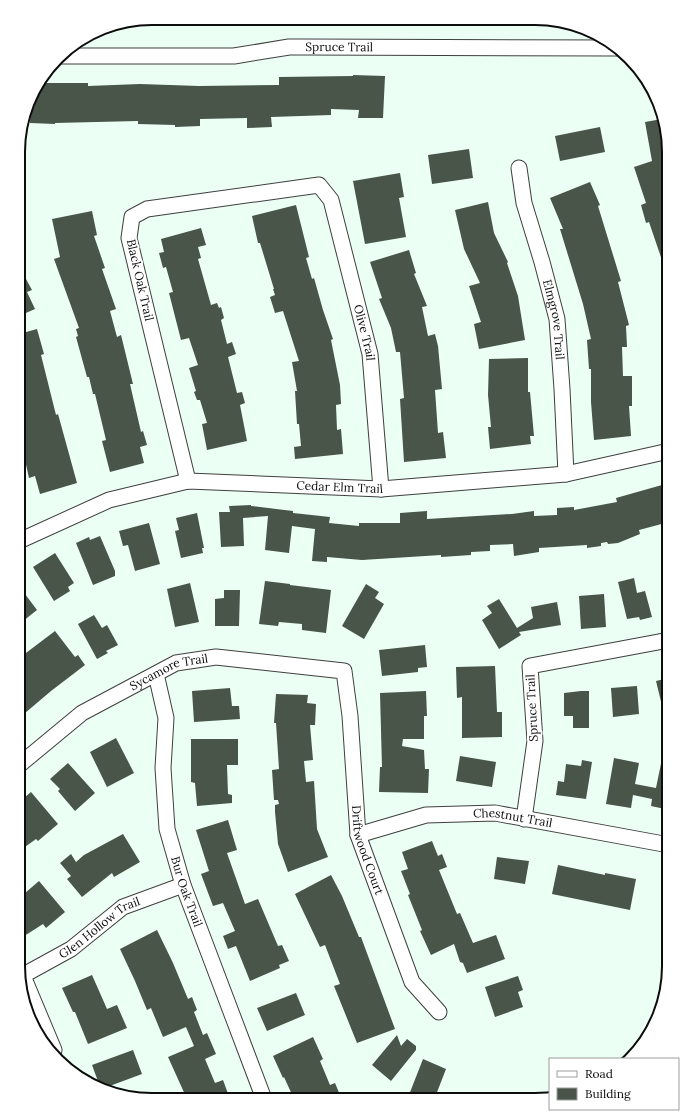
<svg xmlns="http://www.w3.org/2000/svg" width="687" height="1118" font-family="Lora,serif">
	<style>
		.building { fill: #485548 }
		.lines { fill: none; stroke-linecap: round; stroke-linejoin: round }
		.minor-casing { stroke: #3f3f3f; stroke-width: 17 }
		.minor { stroke: #fff; stroke-width: 15 }
		.labels { text-anchor: middle; stroke-width: 4; stroke-linejoin: round; paint-order: stroke }
		.street-label { font-size: 12px; fill: #0c0c0c; stroke: #fff }
		.rim { fill: none; stroke: #0c0c0c; stroke-width: 2 }
	</style>
	<rect width="100%" height="100%" fill="#ebfff4"/>
	<g class="building">
		<polygon points="353,75 385,76 383,118 358,118 359,110 331,109 331,115 271,117 272,127 247,128 247,118 200,119 200,126 175,127 175,125 138,124 138,121 55,123 55,124 30,123 31,97 32,93 39,83 88,83 88,86 140,84 199,86 279,85 279,77 353,76"/>
		<polygon points="662,119 669,152 669,275 667,275 649,222 646,223 641,205 646,203 634,167 652,161 645,122"/>
		<polygon points="600,127 605,152 560,161 555,136"/>
		<polygon points="469,149 473,178 432,184 428,155"/>
		<polygon points="400,173 404,197 399,198 406,237 365,244 353,181"/>
		<polygon points="590,182 600,205 598,206 621,281 618,282 629,325 626,326 627,347 622,347 623,376 632,376 632,406 629,406 631,436 594,440 591,402 591,369 589,369 587,340 591,339 583,304 560,229 563,229 550,198"/>
		<polygon points="488,202 494,233 508,262 507,263 518,296 525,340 479,349 474,324 481,322 469,286 480,283 464,249 455,210"/>
		<polygon points="296,205 309,257 306,258 312,279 314,278 323,310 333,339 331,340 340,385 341,404 336,405 337,430 341,429 343,454 295,459 294,447 301,446 299,424 297,424 295,391 297,391 292,362 299,361 283,311 275,313 270,297 275,295 273,289 274,289 260,243 258,243 252,216"/>
		<polygon points="92,211 97,235 94,236 105,268 102,269 116,309 110,311 117,337 121,335 133,384 130,384 141,432 143,431 147,445 140,447 144,463 110,472 102,441 106,440 95,394 93,394 89,377 87,377 76,337 78,336 76,329 79,328 54,259 60,257 52,219"/>
		<polygon points="201,228 206,245 198,247 201,258 198,259 211,305 217,303 219,308 221,307 224,318 221,320 227,344 232,342 236,354 228,357 237,393 242,392 245,403 240,405 247,441 207,450 202,424 207,423 200,400 197,400 194,392 196,391 189,368 198,365 189,338 181,340 169,293 173,292 166,267 163,268 159,253 164,252 161,239"/>
		<polygon points="409,250 416,273 414,274 427,306 422,307 428,336 435,334 438,346 442,389 435,390 438,433 443,432 446,458 404,462 400,399 404,398 400,352 396,352 391,328 379,299 382,298 370,262"/>
		<polygon points="19,274 22,281 26,279 32,290 27,292 35,309 19,316"/>
		<polygon points="37,329 44,354 41,355 56,415 58,414 77,483 40,494 35,476 29,478 19,433 19,334"/>
		<polygon points="528,358 528,392 530,392 534,436 530,436 531,444 490,449 488,427 491,427 488,395 489,359"/>
		<polygon points="669,483 669,522 639,530 640,534 618,543 608,544 607,542 601,543 601,546 587,548 587,545 539,548 539,552 514,556 513,544 490,545 490,551 471,552 471,555 441,557 441,555 362,560 327,557 327,562 312,561 315,529 292,526 289,553 265,550 268,516 243,518 244,546 221,547 219,512 230,512 229,506 251,505 251,506 293,511 293,513 330,517 329,523 359,526 359,523 400,523 400,513 427,511 427,519 512,514 534,511 534,516 557,515 557,508 574,507 574,510 617,502 616,498"/>
		<polygon points="197,513 204,548 202,548 203,553 181,558 175,531 179,530 176,518"/>
		<polygon points="149,523 160,564 135,571 128,545 123,546 119,531"/>
		<polygon points="100,536 115,571 115,576 93,585 76,543 89,537 90,540"/>
		<polygon points="55,553 74,583 68,587 70,591 54,601 33,567"/>
		<polygon points="634,578 637,593 645,591 652,617 640,620 639,617 627,619 618,582"/>
		<polygon points="265,581 290,584 290,585 331,590 326,633 302,630 302,624 279,622 278,626 259,624"/>
		<polygon points="190,583 199,622 175,627 167,589"/>
		<polygon points="366,584 379,592 375,598 384,604 364,639 342,626"/>
		<polygon points="19,586 37,610 18,625"/>
		<polygon points="224,590 240,590 239,626 215,626 215,599 224,598"/>
		<polygon points="604,594 606,627 581,629 579,596"/>
		<polygon points="499,599 517,628 533,618 531,607 557,602 561,625 519,632 521,635 499,649 482,620 492,613 487,606"/>
		<polygon points="94,615 102,628 107,625 118,645 106,651 108,653 97,659 78,624"/>
		<polygon points="55,631 75,657 78,655 85,665 51,691 18,719 18,659"/>
		<polygon points="425,645 427,667 418,668 418,672 382,676 379,650"/>
		<polygon points="495,666 497,712 502,712 502,737 462,738 462,697 457,698 456,667"/>
		<polygon points="669,678 669,718 665,718 656,681"/>
		<polygon points="637,686 639,714 613,717 611,688"/>
		<polygon points="230,688 232,706 239,706 240,719 194,722 192,691"/>
		<polygon points="426,691 427,716 424,716 424,739 403,739 402,746 424,750 425,769 429,769 428,793 379,792 380,767 382,767 380,693"/>
		<polygon points="581,691 589,691 589,728 573,728 573,716 564,716 564,693"/>
		<polygon points="276,694 308,695 307,703 316,704 315,725 310,725 313,760 304,761 306,782 314,781 317,829 328,857 288,872 278,844 275,812 275,805 279,804 278,800 274,800 272,770 279,769 276,723 274,723"/>
		<polygon points="116,738 134,773 107,787 90,752"/>
		<polygon points="191,739 238,739 238,765 227,765 228,794 232,795 232,803 197,806 195,783 191,782"/>
		<polygon points="664,749 669,749 669,803 666,803 665,809 651,806 652,799 633,795 631,808 606,804 614,758 639,763 635,784 656,788"/>
		<polygon points="460,756 496,762 492,787 456,781"/>
		<polygon points="582,760 592,762 586,799 556,795 558,781 564,782 566,764 581,766"/>
		<polygon points="68,763 95,793 75,811 58,791 60,789 50,779"/>
		<polygon points="31,792 58,824 38,841 36,839 18,852 18,803"/>
		<polygon points="228,820 237,850 227,853 245,904 258,899 278,946 282,945 289,961 279,965 280,968 250,981 236,946 228,949 223,936 235,931 223,903 213,906 201,874 209,871 196,830"/>
		<polygon points="123,834 140,862 114,877 112,873 82,897 67,879 71,876 60,863 71,854 76,862 84,855"/>
		<polygon points="432,841 438,856 442,854 447,867 439,870 457,914 460,913 473,943 496,935 505,959 467,973 463,963 460,962 454,944 431,955 420,931 422,930 408,895 410,894 401,871 408,869 402,852"/>
		<polygon points="497,857 529,861 525,884 494,879"/>
		<polygon points="558,865 605,875 605,873 636,879 630,910 552,894"/>
		<polygon points="331,875 342,896 359,937 361,937 395,1029 357,1043 334,986 340,984 325,945 320,947 295,894"/>
		<polygon points="39,881 65,912 46,928 43,924 18,940 18,899"/>
		<polygon points="157,930 173,963 188,999 192,997 197,1010 194,1012 203,1035 207,1033 216,1054 205,1059 215,1083 223,1080 230,1099 187,1099 168,1057 194,1046 186,1027 163,1037 151,1008 147,1010 135,981 120,949"/>
		<polygon points="92,975 107,1009 117,1005 127,1028 88,1044 75,1012 73,1012 62,988"/>
		<polygon points="518,976 523,990 518,992 523,1007 495,1017 485,987"/>
		<polygon points="296,993 305,1015 267,1031 257,1008"/>
		<polygon points="397,1035 401,1046 407,1039 416,1046 416,1050 391,1081 372,1065"/>
		<polygon points="313,1037 323,1059 320,1061 330,1085 335,1083 340,1095 329,1099 294,1099 284,1077 283,1078 273,1056"/>
		<polygon points="133,1050 142,1074 107,1087 99,1084 92,1065"/>
		<polygon points="423,1059 446,1069 434,1100 407,1100"/>
	</g>
	<g class="lines">
		<g class="minor-casing">
			<g id="minor">
				<path id="s1" d="M60,56H234L289,47H304L618,48"/>
				<path id="s2" d="M519,168L524,203L542,262L557,319L562,389L566,474"/>
				<path id="s3" d="M188,481L129,238L132,217L147,209L319,185L331,200L370,354L381,489"/>
				<path id="s4" d="M19,541L109,500L188,481L381,489L566,474L669,451"/>
				<path id="s5" d="M156,674L166,718L163,768L167,829L183,885L264,1099"/>
				<path id="s6" d="M18,766L82,713L176,663L216,657L344,671L350,716L358,835L412,982L439,1012"/>
				<polyline points="524,819 535,741 530,666 669,640"/>
				<path id="s7" d="M358,835L426,815L495,813L669,845"/>
				<polyline points="23,976 54,1050"/>
				<path id="s8" d="M20,977L71,949L123,907L183,885"/>
			</g>
		</g>
		<use href="#minor" class="minor"/>
	</g>
	<g class="labels">
		<g class="street-label">
			<text dy="4" stroke="none"><textPath href="#s1" startOffset="280">Spruce Trail</textPath></text>
			<text transform="translate(140 280) rotate(77)" y="4">Black Oak Trail</text>
			<text dy="4" stroke="none"><textPath href="#s2" startOffset="156">Elmgrove Trail</textPath></text>
			<text dy="4" stroke="none"><textPath href="#s3" startOffset="618">Olive Trail</textPath></text>
			<text dy="4" stroke="none"><textPath href="#s4" startOffset="332">Cedar Elm Trail</textPath></text>
			<text dy="4" stroke="none"><textPath href="#s6" startOffset="180">Sycamore Trail</textPath></text>
			<text transform="translate(532 708) rotate(-93)" y="4">Spruce Trail</text>
			<text dy="4" stroke="none"><textPath href="#s7" startOffset="158">Chestnut Trail</textPath></text>
			<text dy="4" stroke="none"><textPath href="#s6" startOffset="540">Driftwood Court</textPath></text>
			<text dy="4" stroke="none"><textPath href="#s5" startOffset="222">Bur Oak Trail</textPath></text>
			<text dy="4" stroke="none"><textPath href="#s8" startOffset="94">Glen Hollow Trail</textPath></text>
		</g>
	</g>
	<path d="M0 0H687V1118H0ZM152 25H535A127 127 0 0 1 662 152V966A127 127 0 0 1 535 1093H152A127 127 0 0 1 25 966V152A127 127 0 0 1 152 25Z" fill="#fff" fill-rule="evenodd"/>
	<path class="rim" d="M152 25H535A127 127 0 0 1 662 152V966A127 127 0 0 1 535 1093H152A127 127 0 0 1 25 966V152A127 127 0 0 1 152 25Z"/>
	<rect x="549" y="1058" width="130" height="52" fill="#ffffff" stroke="#9e9e9e"/>
	<rect x="557" y="1071" width="20" height="6" fill="#ffffff" stroke="#9e9e9e"/>
	<text x="585" y="1078" font-size="12" fill="#0c0c0c">Road</text>
	<rect x="557" y="1088" width="20" height="12" fill="#485548" stroke="#9e9e9e"/>
	<text x="585" y="1098" font-size="12" fill="#0c0c0c">Building</text>
</svg>
